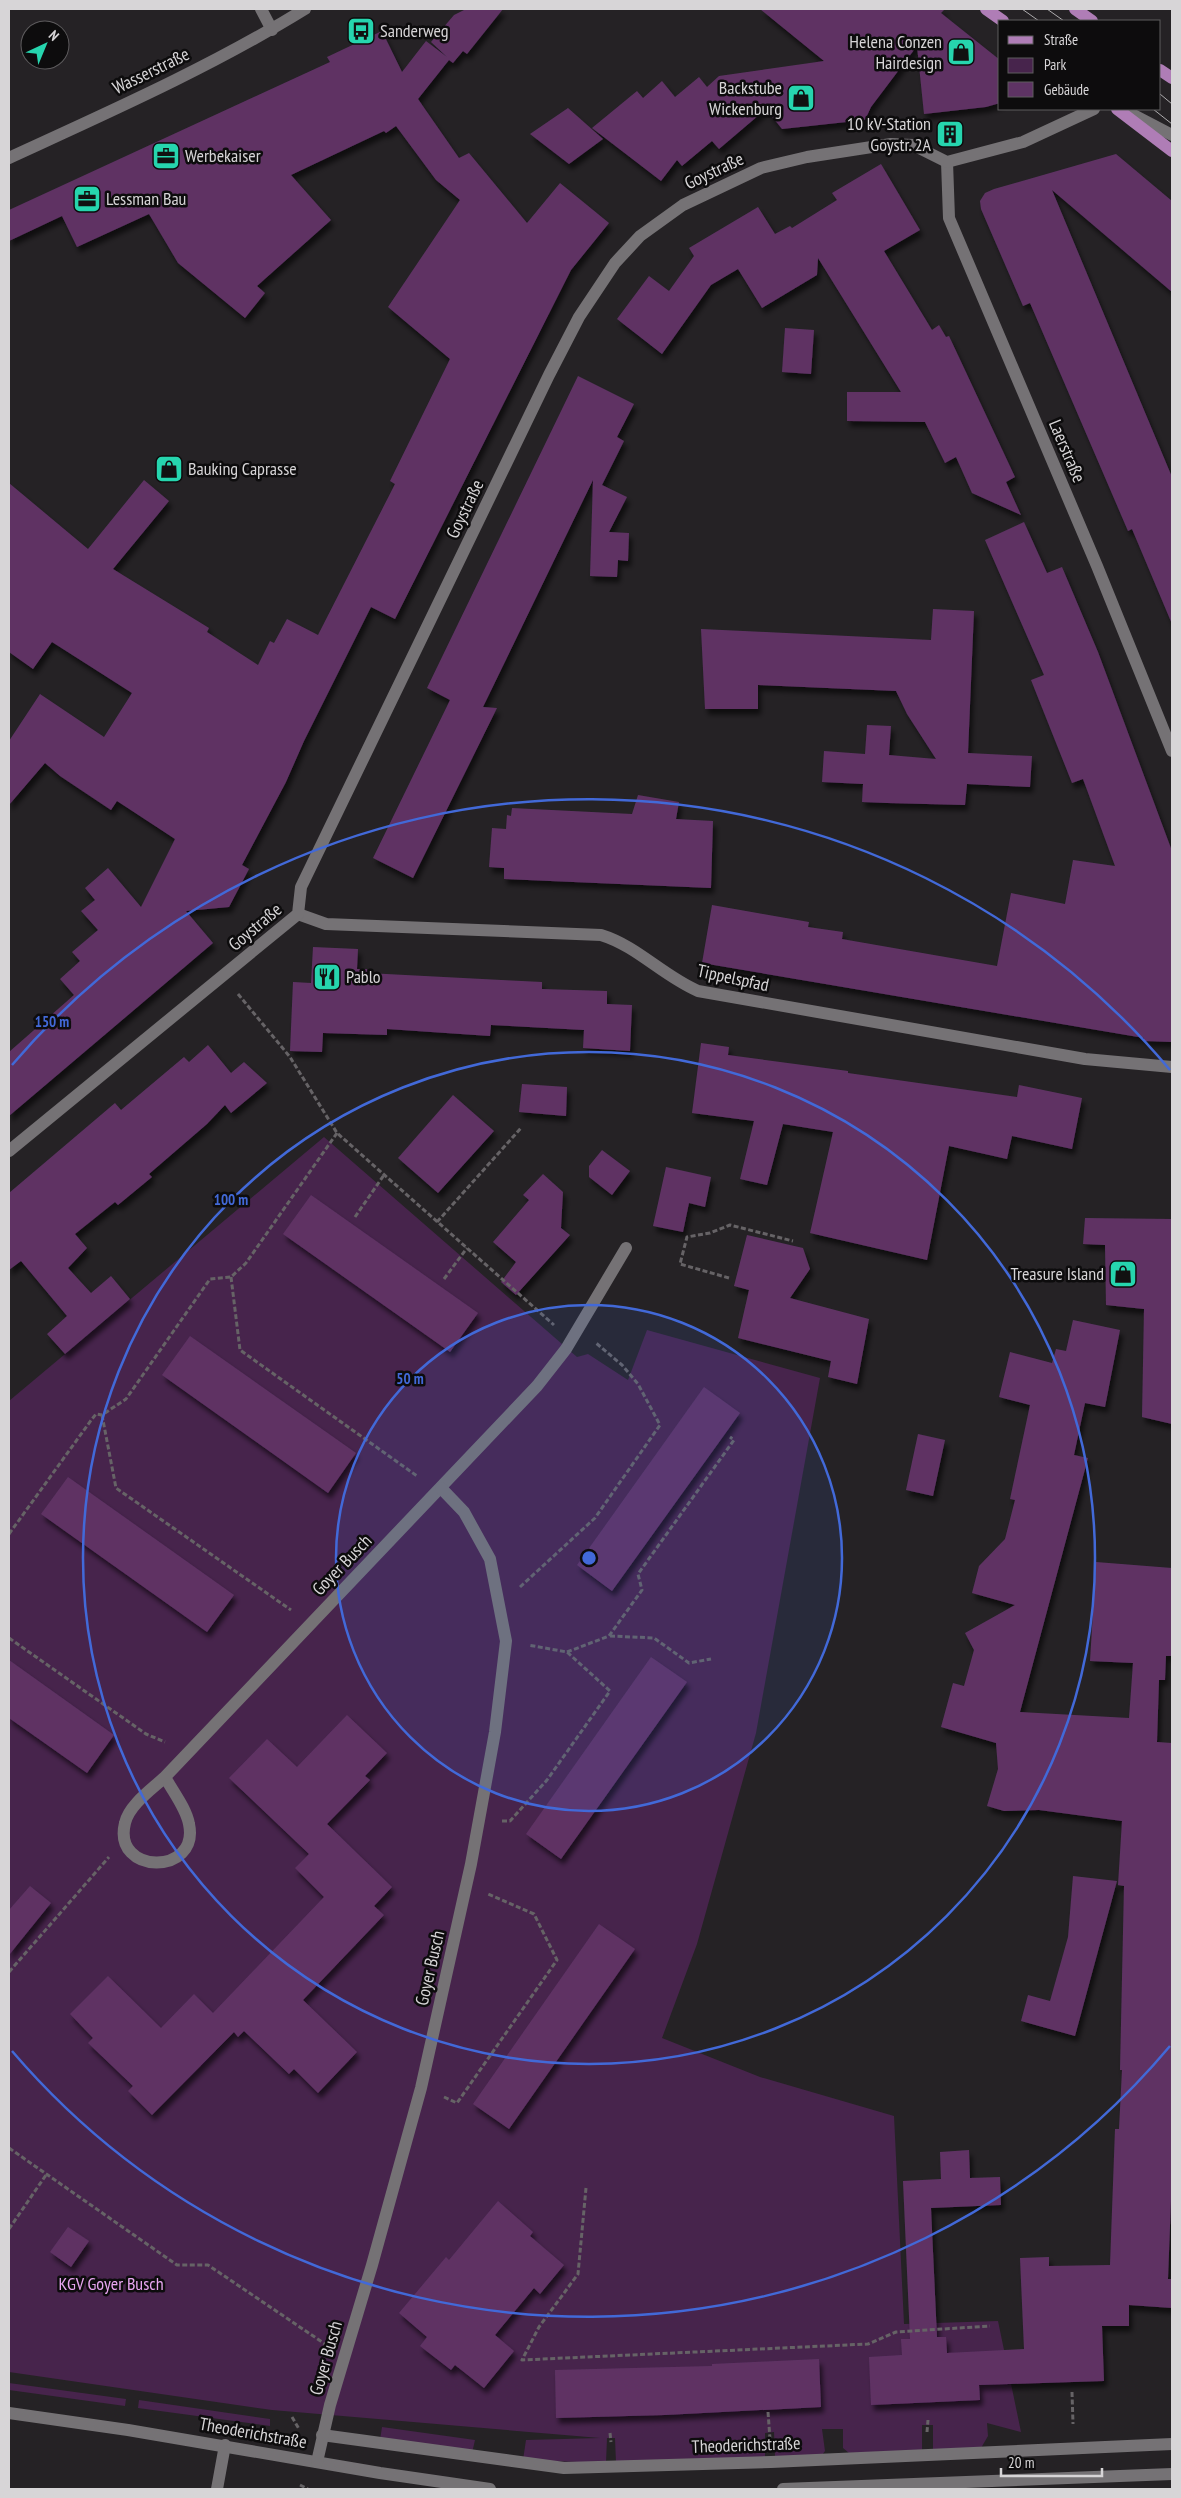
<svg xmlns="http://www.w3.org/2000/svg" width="1181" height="2498" font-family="'PT Sans Narrow',sans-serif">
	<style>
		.green { fill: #47244c }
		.building { fill: #5e3364; filter: url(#shadow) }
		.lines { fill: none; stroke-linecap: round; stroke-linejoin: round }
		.path { stroke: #666366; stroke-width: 3; stroke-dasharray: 5 2.5; stroke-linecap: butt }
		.minor { stroke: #757275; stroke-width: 12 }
		.major { stroke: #af7db6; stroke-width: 12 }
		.tram { stroke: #aeacae; stroke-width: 1 }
		.ring { fill: none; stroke: #4269d8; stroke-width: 2.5 }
		.labels { text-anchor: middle; stroke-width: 5; stroke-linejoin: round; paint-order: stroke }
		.poi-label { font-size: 18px; fill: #d7d5d7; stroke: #0d0c0d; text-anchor: start }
		.street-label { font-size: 18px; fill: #d7d5d7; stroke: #0d0c0d }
		.park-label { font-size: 18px; fill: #e8a6f1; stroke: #0d0c0d }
		.centre { fill: #4269d8; stroke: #0d0c0d; stroke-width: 2.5 }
		.ring-label { font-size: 15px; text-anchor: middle; font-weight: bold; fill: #4269d8; stroke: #0d0c0d; stroke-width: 5; stroke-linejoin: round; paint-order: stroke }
	</style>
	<defs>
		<filter id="shadow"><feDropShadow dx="3" dy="5.5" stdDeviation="2.5" flood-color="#0009"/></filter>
	</defs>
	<rect width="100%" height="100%" fill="#252225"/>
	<g class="green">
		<polygon points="324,1137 577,1357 588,1354 628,1380 647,1330 820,1378 756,1733 697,1944 662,2038 760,2077 894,2116 904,2324 998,2321 1021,2432 987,2423 988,2436 981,2448 933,2450 933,2425 922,2425 922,2450 849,2453 843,2448 843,2429 822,2429 825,2451 822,2455 775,2457 774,2432 765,2433 765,2457 616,2463 615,2438 607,2438 606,2463 523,2460 526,2440 600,2438 272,2410 9,2372 9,1401"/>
		<polygon points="9,2383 126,2399 125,2406 9,2390"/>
		<polygon points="139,2400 270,2419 270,2426 138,2408"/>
		<polygon points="382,2427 475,2440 472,2453 380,2440"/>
	</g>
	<g class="building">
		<polygon points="466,9 503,9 467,54 463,51 453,63 449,60 418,99 459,158 469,153 527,223 560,183 609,223 571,270 395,619 371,607 304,741 286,782 242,865 249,869 229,907 186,911 213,943 9,1116 9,1052 74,995 60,979 80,961 72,952 98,930 81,911 95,900 85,888 108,868 141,907 175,839 117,801 111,810 60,776 45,763 9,805 9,741 40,694 104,737 132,693 52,642 33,669 9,652 9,483 88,549 144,480 169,501 113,569 209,628 207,632 258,665 270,641 274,643 287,619 318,635 395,484 390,481 450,359 388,307 460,200 436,180 396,126 386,133 384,131 291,175 331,220 257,286 265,293 245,318 178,263 149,214 77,247 62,216 9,241 9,210 330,62 327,57 382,31 402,72 426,41 447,57 431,42 454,15"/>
		<polygon points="760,9 945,9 941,13 1000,60 1000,103 986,107 924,114 917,46 871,107 865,120 782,129 766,109 719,149 712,141 682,166 677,160 661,181 592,128 637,91 643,98 662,81 675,97 699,77 707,87 719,76 824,61"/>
		<polygon points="568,108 603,139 569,164 530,134"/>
		<polygon points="1116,154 1172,201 1172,292 1052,190 1172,477 1172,624 1132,529 1128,531 1030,303 1023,306 981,209 980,201 985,193 994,189"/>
		<polygon points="881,164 920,230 884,251 932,330 939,325 946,337 949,336 1015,477 1006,482 1021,515 972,493 956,457 945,463 925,422 847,421 847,392 901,392 818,258 817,275 762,308 738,269 711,285 662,354 617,319 649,276 669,291 694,256 689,248 758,207 775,234 790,226 792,228 837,200 832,193"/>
		<polygon points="785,328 814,330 811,374 782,372"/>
		<polygon points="578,376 634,404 617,437 624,441 602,485 627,497 609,532 629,533 628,561 618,560 617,577 590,576 593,480 483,707 497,708 413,878 373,858 450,700 427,688"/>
		<polygon points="1024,522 1047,573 1062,567 1098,652 1172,851 1172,1042 1144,1041 1144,1038 702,963 712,905 809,922 808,927 843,932 842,939 997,966 1011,893 1065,904 1073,860 1115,866 1083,779 1072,783 1031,680 1044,675 985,540"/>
		<polygon points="933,609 974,611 968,753 1032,756 1030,787 967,784 965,805 887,803 862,802 863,784 822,782 824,751 865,754 867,725 891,726 889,755 936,759 907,714 896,691 758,685 758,709 705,709 701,629 931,640"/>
		<polygon points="638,795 679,802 676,819 713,821 711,888 504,879 504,868 489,867 492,828 506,829 507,815 511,816 512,808 632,814"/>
		<polygon points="313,947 358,949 357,969 367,969 367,973 542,982 542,989 607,991 607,1004 632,1005 630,1051 583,1048 584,1030 491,1025 490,1036 387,1029 387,1035 323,1033 322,1052 290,1051 293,982 311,983"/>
		<polygon points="701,1043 729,1047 728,1055 848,1071 848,1073 1017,1097 1019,1085 1082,1098 1072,1149 1012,1136 1007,1159 949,1146 927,1260 810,1233 833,1132 783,1124 767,1185 740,1179 754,1121 692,1113"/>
		<polygon points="208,1045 231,1073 244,1062 267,1083 231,1113 225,1105 207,1124 149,1174 152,1177 118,1205 115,1202 75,1234 87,1248 68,1268 91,1293 111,1276 130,1299 65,1354 47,1334 67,1316 21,1261 9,1270 9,1193 115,1103 121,1110 184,1057 189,1062"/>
		<polygon points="522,1084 567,1087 566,1116 519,1112"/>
		<polygon points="453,1095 494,1131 438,1193 398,1158"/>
		<polygon points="602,1150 630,1171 612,1195 589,1177 589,1166"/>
		<polygon points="666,1167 711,1177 705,1207 689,1203 683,1232 653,1226"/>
		<polygon points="543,1174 563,1192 561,1228 570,1235 516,1295 501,1282 516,1262 493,1242 529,1200 523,1195"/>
		<polygon points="311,1195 478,1313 450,1352 283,1234"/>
		<polygon points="1085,1218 1172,1219 1172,1424 1142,1417 1144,1309 1106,1305 1105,1245 1083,1244"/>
		<polygon points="747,1235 803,1248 810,1269 790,1298 869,1319 857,1384 828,1377 831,1361 738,1338 749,1290 734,1286"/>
		<polygon points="1073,1320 1120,1330 1105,1407 1085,1403 1074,1455 1088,1458 1020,1712 1129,1718 1133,1663 1090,1661 1096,1562 1172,1568 1172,1656 1166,1656 1165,1680 1159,1680 1157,1742 1172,1743 1172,2173 1168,2279 1172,2279 1172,2308 1129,2305 1129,2326 1102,2326 1104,2381 979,2385 980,2400 871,2405 869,2357 902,2355 901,2339 910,2339 903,2181 941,2179 940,2152 969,2150 970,2178 1000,2177 1001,2205 931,2208 937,2337 946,2337 947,2353 1024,2349 1020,2258 1049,2257 1049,2266 1110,2265 1115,2129 1119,2129 1122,2070 1120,2070 1124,1886 1118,1885 1122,1821 1039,1810 1004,1811 987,1806 998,1769 996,1743 941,1727 953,1683 964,1686 974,1650 965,1633 1015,1605 972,1593 979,1566 1005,1539 1015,1500 1010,1499 1030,1405 999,1397 1010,1352 1052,1363 1056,1349 1066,1351"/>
		<polygon points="190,1336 356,1453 328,1493 162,1375"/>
		<polygon points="704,1387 740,1413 612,1591 577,1565"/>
		<polygon points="918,1434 945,1440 933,1496 906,1490"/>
		<polygon points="68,1477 234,1595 207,1632 41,1514"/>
		<polygon points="651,1657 687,1682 561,1859 526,1834"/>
		<polygon points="9,1660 114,1735 87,1773 9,1718"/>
		<polygon points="347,1715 387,1753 365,1776 370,1780 327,1824 392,1887 374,1906 384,1915 303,2000 357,2052 318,2093 294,2069 289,2074 244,2031 238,2037 234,2032 152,2115 128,2091 133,2086 88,2043 93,2038 70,2014 108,1976 161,2028 194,1994 213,2013 324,1897 295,1868 309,1854 229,1778 267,1739 297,1767"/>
		<polygon points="1073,1876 1117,1881 1075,2036 1021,2021 1028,1995 1050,2001 1068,1937"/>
		<polygon points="30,1886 51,1903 9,1955 9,1910"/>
		<polygon points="599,1924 635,1949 509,2129 473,2104"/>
		<polygon points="498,2201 533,2232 530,2236 564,2265 540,2294 534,2288 495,2335 514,2351 484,2388 455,2365 451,2370 420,2346 427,2337 399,2313 446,2257 449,2260"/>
		<polygon points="68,2227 89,2241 71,2267 50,2252"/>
		<polygon points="819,2359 821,2407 665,2415 556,2418 555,2370 712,2366 712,2364"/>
	</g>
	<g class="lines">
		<g class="path">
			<polyline points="238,994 290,1057 337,1133 554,1325"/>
			<polyline points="355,1217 384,1175"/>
			<polyline points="437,1222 521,1128"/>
			<polyline points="231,1277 240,1350 417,1476"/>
			<polyline points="729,1278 680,1264 687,1237 710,1233 730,1225 793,1241"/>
			<polyline points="444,1279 467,1248"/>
			<polyline points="102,1415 116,1488 291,1610"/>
			<polyline points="9,1534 92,1419 96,1414 102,1415 126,1399 210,1279 231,1277 246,1263 337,1133"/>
			<polyline points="520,1587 595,1518 660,1425 638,1384 622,1365 596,1343"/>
			<polyline points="610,1636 654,1638 689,1663 711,1659"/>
			<polyline points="9,1638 146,1734 165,1742"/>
			<polyline points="567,1652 609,1636 642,1590 638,1574 734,1440 730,1437"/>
			<polyline points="502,1821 510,1821 547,1780 610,1691 567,1652 528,1645"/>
			<polyline points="9,1972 109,1857"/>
			<polyline points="444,2097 457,2103 557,1960 534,1914 488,1894"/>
			<polyline points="9,2148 177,2265 208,2265 325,2344"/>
			<polyline points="586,2188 578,2274 539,2327 522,2360 868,2344 896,2332 990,2326"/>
			<polyline points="9,2229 46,2175"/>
			<polyline points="1072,2392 1073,2424"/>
			<polyline points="768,2412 770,2439"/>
			<polyline points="292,2417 299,2429"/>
			<polyline points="927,2432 928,2420"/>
			<polyline points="610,2433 611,2442"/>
			<polyline points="300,2485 308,2489"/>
		</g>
		<g class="minor">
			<polyline points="261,9 272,30"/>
			<polyline points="1124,110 1172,135"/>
			<path d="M9,158C109,112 211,67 305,9"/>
			<polyline points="947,162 949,218 1097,566 1172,751"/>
			<path d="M298,914L326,924L601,935C637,946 663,976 698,991L1085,1059L1172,1067"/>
			<polyline points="9,1151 298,914 301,887 549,375 579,317 615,263 640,236 683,205 761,168 807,157 891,144 913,145 947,162 1023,142 1094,109"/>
			<path d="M165,1777C173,1792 186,1808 189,1824C200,1876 112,1875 125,1823C129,1805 152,1789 165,1777L537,1386L566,1349L626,1248"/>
			<polyline points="9,2413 128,2430 380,2473 490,2489"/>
			<polyline points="322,2435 564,2468 771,2462 1172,2444"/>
			<polyline points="317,2462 330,2405 372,2265 421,2088 471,1864 495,1732 506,1641 490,1559 464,1512 441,1488"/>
			<polyline points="217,2489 225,2445"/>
			<polyline points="783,2489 1172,2474"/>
		</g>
		<g class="major">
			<polyline points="986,9 1003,21"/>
			<polyline points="1075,9 1092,21"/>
			<polyline points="1160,70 1172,78"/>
			<polyline points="1117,109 1172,151"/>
		</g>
		<g class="tram">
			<polyline points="1022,9 1039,21"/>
			<polyline points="1047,9 1064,21"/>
			<polyline points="1160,94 1172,104"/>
			<polyline points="1153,109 1172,124"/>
		</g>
	</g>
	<circle cx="589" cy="1558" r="253" fill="#4269d8" fill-opacity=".12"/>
	<g class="ring">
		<circle cx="589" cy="1558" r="253"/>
		<circle cx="589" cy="1558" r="506"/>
		<path d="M1170 2046A759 759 0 0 1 12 2051M12 1065A759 759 0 0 1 1170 1070"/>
	</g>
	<defs>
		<g id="bus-square" transform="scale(1.4375)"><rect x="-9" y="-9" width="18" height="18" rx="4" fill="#26d5ae" stroke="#0d0c0d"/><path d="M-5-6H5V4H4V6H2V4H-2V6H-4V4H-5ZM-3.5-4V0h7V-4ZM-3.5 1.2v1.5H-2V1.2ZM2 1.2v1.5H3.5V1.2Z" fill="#111"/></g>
		<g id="shop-square" transform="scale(1.4375)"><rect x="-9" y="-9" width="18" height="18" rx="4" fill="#26d5ae" stroke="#0d0c0d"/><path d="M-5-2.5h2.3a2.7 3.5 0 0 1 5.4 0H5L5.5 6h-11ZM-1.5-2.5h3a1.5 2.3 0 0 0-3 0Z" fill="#111"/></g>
		<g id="building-square" transform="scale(1.4375)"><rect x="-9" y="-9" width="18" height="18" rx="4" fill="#26d5ae" stroke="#0d0c0d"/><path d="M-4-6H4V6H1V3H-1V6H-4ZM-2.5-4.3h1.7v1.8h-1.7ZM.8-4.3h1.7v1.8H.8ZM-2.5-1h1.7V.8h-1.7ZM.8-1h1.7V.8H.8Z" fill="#111"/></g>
		<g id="office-square" transform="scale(1.4375)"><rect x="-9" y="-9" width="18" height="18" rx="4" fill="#26d5ae" stroke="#0d0c0d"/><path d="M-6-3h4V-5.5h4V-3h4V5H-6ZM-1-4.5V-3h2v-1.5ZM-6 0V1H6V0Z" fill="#111"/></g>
		<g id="restaurant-square" transform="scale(1.4375)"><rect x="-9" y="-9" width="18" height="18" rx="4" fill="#26d5ae" stroke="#0d0c0d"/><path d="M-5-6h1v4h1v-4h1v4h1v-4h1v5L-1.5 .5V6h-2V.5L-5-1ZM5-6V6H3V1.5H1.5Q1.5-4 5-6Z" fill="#111"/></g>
	</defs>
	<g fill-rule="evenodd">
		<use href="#bus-square" x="361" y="31"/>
		<use href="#shop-square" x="961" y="52"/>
		<use href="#shop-square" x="801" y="98"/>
		<use href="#building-square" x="950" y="134"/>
		<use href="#office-square" x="166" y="156"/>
		<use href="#office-square" x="87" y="199"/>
		<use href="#shop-square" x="169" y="469"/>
		<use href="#restaurant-square" x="327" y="977"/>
		<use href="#shop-square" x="1123" y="1274"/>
	</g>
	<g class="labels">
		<g class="poi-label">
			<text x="380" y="37">Sanderweg</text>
			<text x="942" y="48" text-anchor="end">Helena Conzen<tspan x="942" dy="21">Hairdesign</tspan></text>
			<text x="782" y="94" text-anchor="end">Backstube<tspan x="782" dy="21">Wickenburg</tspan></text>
			<text x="931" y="130" text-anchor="end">10 kV-Station<tspan x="931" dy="21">Goystr. 2A</tspan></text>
			<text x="185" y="162">Werbekaiser</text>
			<text x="106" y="205">Lessman Bau</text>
			<text x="188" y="475">Bauking Caprasse</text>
			<text x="346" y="983">Pablo</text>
			<text x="1104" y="1280" text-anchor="end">Treasure Island</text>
		</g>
		<g class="street-label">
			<text transform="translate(151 71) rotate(-26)" y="6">Wasserstraße</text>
			<text transform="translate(714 171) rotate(-25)" y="6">Goystraße</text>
			<text transform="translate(1067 451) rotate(67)" y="6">Laerstraße</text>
			<text transform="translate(465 509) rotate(-64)" y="6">Goystraße</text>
			<text transform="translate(255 927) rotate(-40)" y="6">Goystraße</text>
			<text transform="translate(733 978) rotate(12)" y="6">Tippelspfad</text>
			<text transform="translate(342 1565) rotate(-46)" y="6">Goyer Busch</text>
			<text transform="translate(430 1968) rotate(-77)" y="6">Goyer Busch</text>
			<text transform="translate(326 2358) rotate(-74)" y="6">Goyer Busch</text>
			<text transform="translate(253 2433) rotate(10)" y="6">Theoderichstraße</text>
			<text transform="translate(746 2445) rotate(-2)" y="6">Theoderichstraße</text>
		</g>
		<g class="park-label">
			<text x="111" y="2290">KGV Goyer Busch</text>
		</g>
	</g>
	<circle cx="589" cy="1558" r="8" class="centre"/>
	<g class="ring-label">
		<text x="52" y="1027">150 m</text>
		<text x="231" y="1205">100 m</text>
		<text x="410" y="1384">50 m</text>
	</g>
	<rect width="1181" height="2498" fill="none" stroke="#d7d5d7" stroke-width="20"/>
	<rect x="998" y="20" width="162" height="90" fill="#0d0c0d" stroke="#5e5c5e"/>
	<rect x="1008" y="36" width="25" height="8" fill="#af7db6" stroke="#5e5c5e"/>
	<text x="1044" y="45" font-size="15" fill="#d7d5d7">Straße</text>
	<rect x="1008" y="58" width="25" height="15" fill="#47244c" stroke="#5e5c5e"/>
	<text x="1044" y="70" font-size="15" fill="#d7d5d7">Park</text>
	<rect x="1008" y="82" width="25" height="15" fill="#5e3364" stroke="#5e5c5e"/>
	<text x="1044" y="95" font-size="15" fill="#d7d5d7">Gebäude</text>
	<g transform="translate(45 45) rotate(44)"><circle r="24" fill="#0d0c0d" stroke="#5e5c5e"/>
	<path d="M0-4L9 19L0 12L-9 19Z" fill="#26d5ae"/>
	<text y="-8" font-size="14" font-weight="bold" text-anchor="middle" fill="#d7d5d7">N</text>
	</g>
	<path d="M1001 2468v8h101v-8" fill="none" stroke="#d7d5d7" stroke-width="2.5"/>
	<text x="1008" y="2468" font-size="15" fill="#d7d5d7" stroke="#0d0c0d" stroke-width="4" paint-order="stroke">20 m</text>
</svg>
